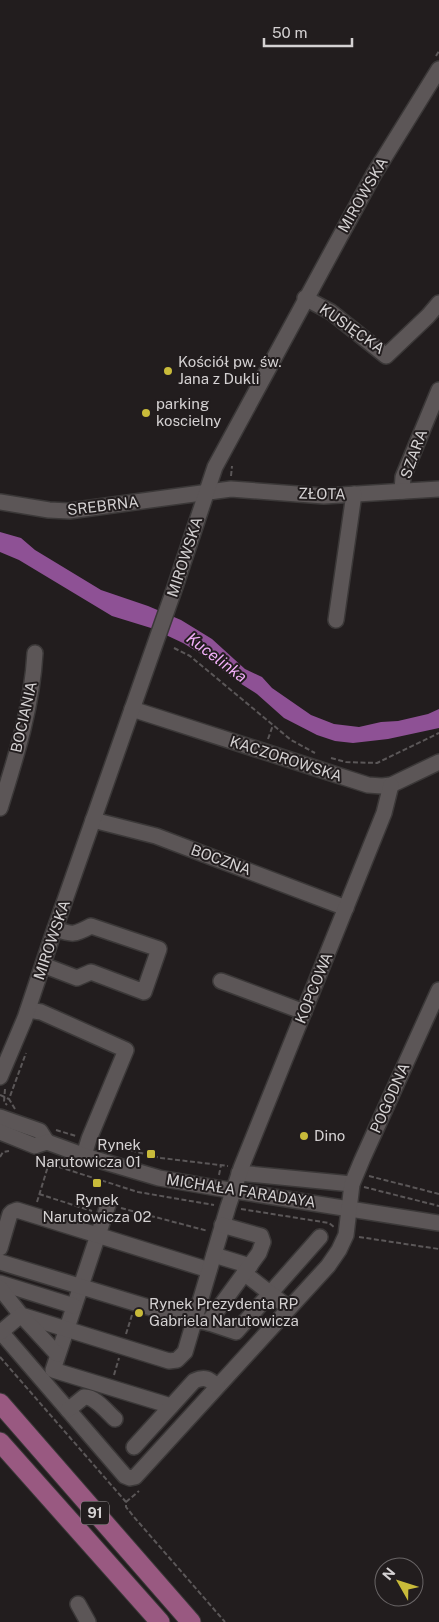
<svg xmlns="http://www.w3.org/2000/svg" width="439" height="1622" font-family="'Public Sans',sans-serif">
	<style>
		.water { fill: #8e5195 }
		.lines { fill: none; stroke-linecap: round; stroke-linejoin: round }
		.minor-casing { stroke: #3b3838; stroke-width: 18 }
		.major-casing { stroke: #3b3838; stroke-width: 21 }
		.path { stroke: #5b5758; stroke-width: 2; stroke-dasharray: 5 2.5; stroke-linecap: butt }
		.minor { stroke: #5c5657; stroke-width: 15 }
		.major { stroke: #995981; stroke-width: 19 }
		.poi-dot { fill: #c9bb3a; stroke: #221d1e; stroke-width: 2 }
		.labels { text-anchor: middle; stroke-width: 4; stroke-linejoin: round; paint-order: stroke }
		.shield { fill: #221d1e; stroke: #9f9b9c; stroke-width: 1 }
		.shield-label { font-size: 14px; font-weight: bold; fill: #d4d1d2 }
		.street-label { font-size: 15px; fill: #d4d1d2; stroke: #221d1e }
		.poi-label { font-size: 15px; fill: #d4d1d2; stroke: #221d1e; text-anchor: start }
		.water-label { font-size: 16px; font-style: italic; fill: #f1aef8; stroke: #221d1e }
	</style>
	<rect width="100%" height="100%" fill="#221d1e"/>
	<polygon class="water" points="0,532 21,538 35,550 101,590 148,606 181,620 212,639 245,669 262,677 272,688 311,715 334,724 359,727 381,722 398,721 428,714 439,709 439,728 388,739 353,743 335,741 317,735 284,718 257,694 235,680 206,657 183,643 151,628 112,616 19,560 0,552"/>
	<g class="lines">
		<g class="minor-casing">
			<g id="minor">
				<polyline points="305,298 331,312 386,356 428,316 439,303"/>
				<polyline points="402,491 403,477 439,390"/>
				<polyline points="0,502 49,510 69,511 231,489 324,496 439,489"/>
				<polyline points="336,620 354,494"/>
				<polyline points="132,709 368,785 382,786 391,785 439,762"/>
				<path d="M0,808C16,757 32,707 35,653"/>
				<polyline points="93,820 156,836 346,908"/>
				<path d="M43,965L77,978L91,972L144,992L159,949L91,926C74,935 73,935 55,929"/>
				<polyline points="221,981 304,1012"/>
				<polyline points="28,1010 41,1012 126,1050 89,1139 84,1155"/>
				<polyline points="0,1077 25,1018 52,937 174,590 215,467 374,174 439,69"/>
				<polyline points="0,1117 40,1131 47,1142"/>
				<polyline points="0,1132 35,1146 47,1142 88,1157 159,1178 217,1188 439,1223"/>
				<polyline points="239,1173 352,1184"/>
				<polyline points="108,1205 53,1370 171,1406"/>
				<polyline points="0,1248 10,1214 12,1212 17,1210 209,1270"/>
				<polyline points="214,1255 250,1266"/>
				<polyline points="0,1262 194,1321 206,1322 236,1332 320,1237"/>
				<polyline points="244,1273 289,1308"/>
				<polyline points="0,1283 74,1306"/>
				<polyline points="0,1288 21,1315 169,1361 177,1360 185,1352 228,1207 241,1168 384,813 391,785"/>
				<polyline points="208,1323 259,1253 263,1242 261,1236 222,1225"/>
				<polyline points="0,1331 125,1476 130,1478 135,1477 328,1266 339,1250 346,1235 352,1184 362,1160 439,990"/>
				<polyline points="1,1332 21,1315 57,1354"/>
				<path d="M68,1410L84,1397C95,1396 107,1412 115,1419"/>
				<path d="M134,1447L194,1381C205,1376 209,1379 217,1386"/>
				<polyline points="78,1604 88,1622"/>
			</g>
		</g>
		<g class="major-casing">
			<g id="major">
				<polyline points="0,1403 191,1622"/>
				<polyline points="0,1442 160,1622"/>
			</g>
		</g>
		<g class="path">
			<polyline points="436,56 439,51"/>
			<polyline points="231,476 232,466"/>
			<polyline points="174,648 190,656 291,740 315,753"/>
			<polyline points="268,739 273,725"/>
			<polyline points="331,758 346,762 377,763 439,733"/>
			<polyline points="5,1089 4,1102 7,1105"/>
			<polyline points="0,1095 9,1099"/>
			<polyline points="15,1109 9,1099 26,1053"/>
			<polyline points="56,1130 76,1136"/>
			<polyline points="102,1143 161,1158 228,1166"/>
			<polyline points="0,1157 3,1152 9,1151"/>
			<polyline points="37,1160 138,1192 214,1205"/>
			<polyline points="219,1175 221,1165"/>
			<polyline points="369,1176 439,1194"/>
			<polyline points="364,1187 439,1206"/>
			<polyline points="39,1194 92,1211"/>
			<polyline points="37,1202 49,1163"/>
			<polyline points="121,1208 208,1231"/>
			<polyline points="241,1209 329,1223 334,1227"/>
			<polyline points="359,1237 439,1249"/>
			<polyline points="126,1334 132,1315"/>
			<polyline points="0,1357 126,1502 126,1507 134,1517 225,1622"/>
			<polyline points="114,1375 119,1358"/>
			<polyline points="126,1502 139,1491"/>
		</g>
		<use href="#minor" class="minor"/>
		<use href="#major" class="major"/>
	</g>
	<g class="poi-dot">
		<circle cx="168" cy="371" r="5"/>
		<circle cx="146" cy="413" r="5"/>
		<circle cx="304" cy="1136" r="5"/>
		<rect x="146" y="1149" width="10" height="10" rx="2.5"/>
		<rect x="92" y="1178" width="10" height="10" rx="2.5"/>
		<circle cx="139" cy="1313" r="5"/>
	</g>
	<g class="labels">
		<rect class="shield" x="81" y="1501.5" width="28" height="23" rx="4"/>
		<g class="shield-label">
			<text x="95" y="1518">91</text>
		</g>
		<g class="street-label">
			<text transform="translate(363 195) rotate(-60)" y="5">MIROWSKA</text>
			<text transform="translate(352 329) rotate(35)" y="5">KUSIĘCKA</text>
			<text transform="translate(414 454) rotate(-70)" y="5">SZARA</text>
			<text transform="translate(322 494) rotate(1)" y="5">ZŁOTA</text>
			<text transform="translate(103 506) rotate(-7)" y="5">SREBRNA</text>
			<text transform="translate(185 557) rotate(-72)" y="5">MIROWSKA</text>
			<text transform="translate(24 717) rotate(-77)" y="5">BOCIANIA</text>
			<text transform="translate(286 759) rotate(18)" y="5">KACZOROWSKA</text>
			<text transform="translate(221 860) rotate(20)" y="5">BOCZNA</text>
			<text transform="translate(52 940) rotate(-71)" y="5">MIROWSKA</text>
			<text transform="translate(314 988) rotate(-68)" y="5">KOPCOWA</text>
			<text transform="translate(390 1098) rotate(-66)" y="5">POGODNA</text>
			<text transform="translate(241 1191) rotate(9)" y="5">MICHAŁA FARADAYA</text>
		</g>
		<g class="poi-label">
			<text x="178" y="367">Kościół pw. św.<tspan x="178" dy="17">Jana z Dukli</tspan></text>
			<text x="156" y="409">parking<tspan x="156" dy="17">koscielny</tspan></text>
			<text x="314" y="1141">Dino</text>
			<text x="141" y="1150" text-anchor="end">Rynek<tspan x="141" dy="17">Narutowicza 01</tspan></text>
			<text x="97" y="1205" text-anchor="middle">Rynek<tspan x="97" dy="17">Narutowicza 02</tspan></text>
			<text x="149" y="1309">Rynek Prezydenta RP<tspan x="149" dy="17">Gabriela Narutowicza</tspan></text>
		</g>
		<g class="water-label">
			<text transform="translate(217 657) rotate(37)" y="6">Kucelinka</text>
		</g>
	</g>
	<g transform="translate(399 1582) rotate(309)"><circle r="24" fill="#221d1e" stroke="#696566"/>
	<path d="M0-4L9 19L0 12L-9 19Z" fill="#c9bb3a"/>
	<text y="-8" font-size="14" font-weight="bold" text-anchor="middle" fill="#d4d1d2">N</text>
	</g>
	<path d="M264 38v8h88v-8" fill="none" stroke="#d4d1d2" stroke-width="2.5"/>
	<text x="272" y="38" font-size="15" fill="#d4d1d2" stroke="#221d1e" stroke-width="4" paint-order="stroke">50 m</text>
</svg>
